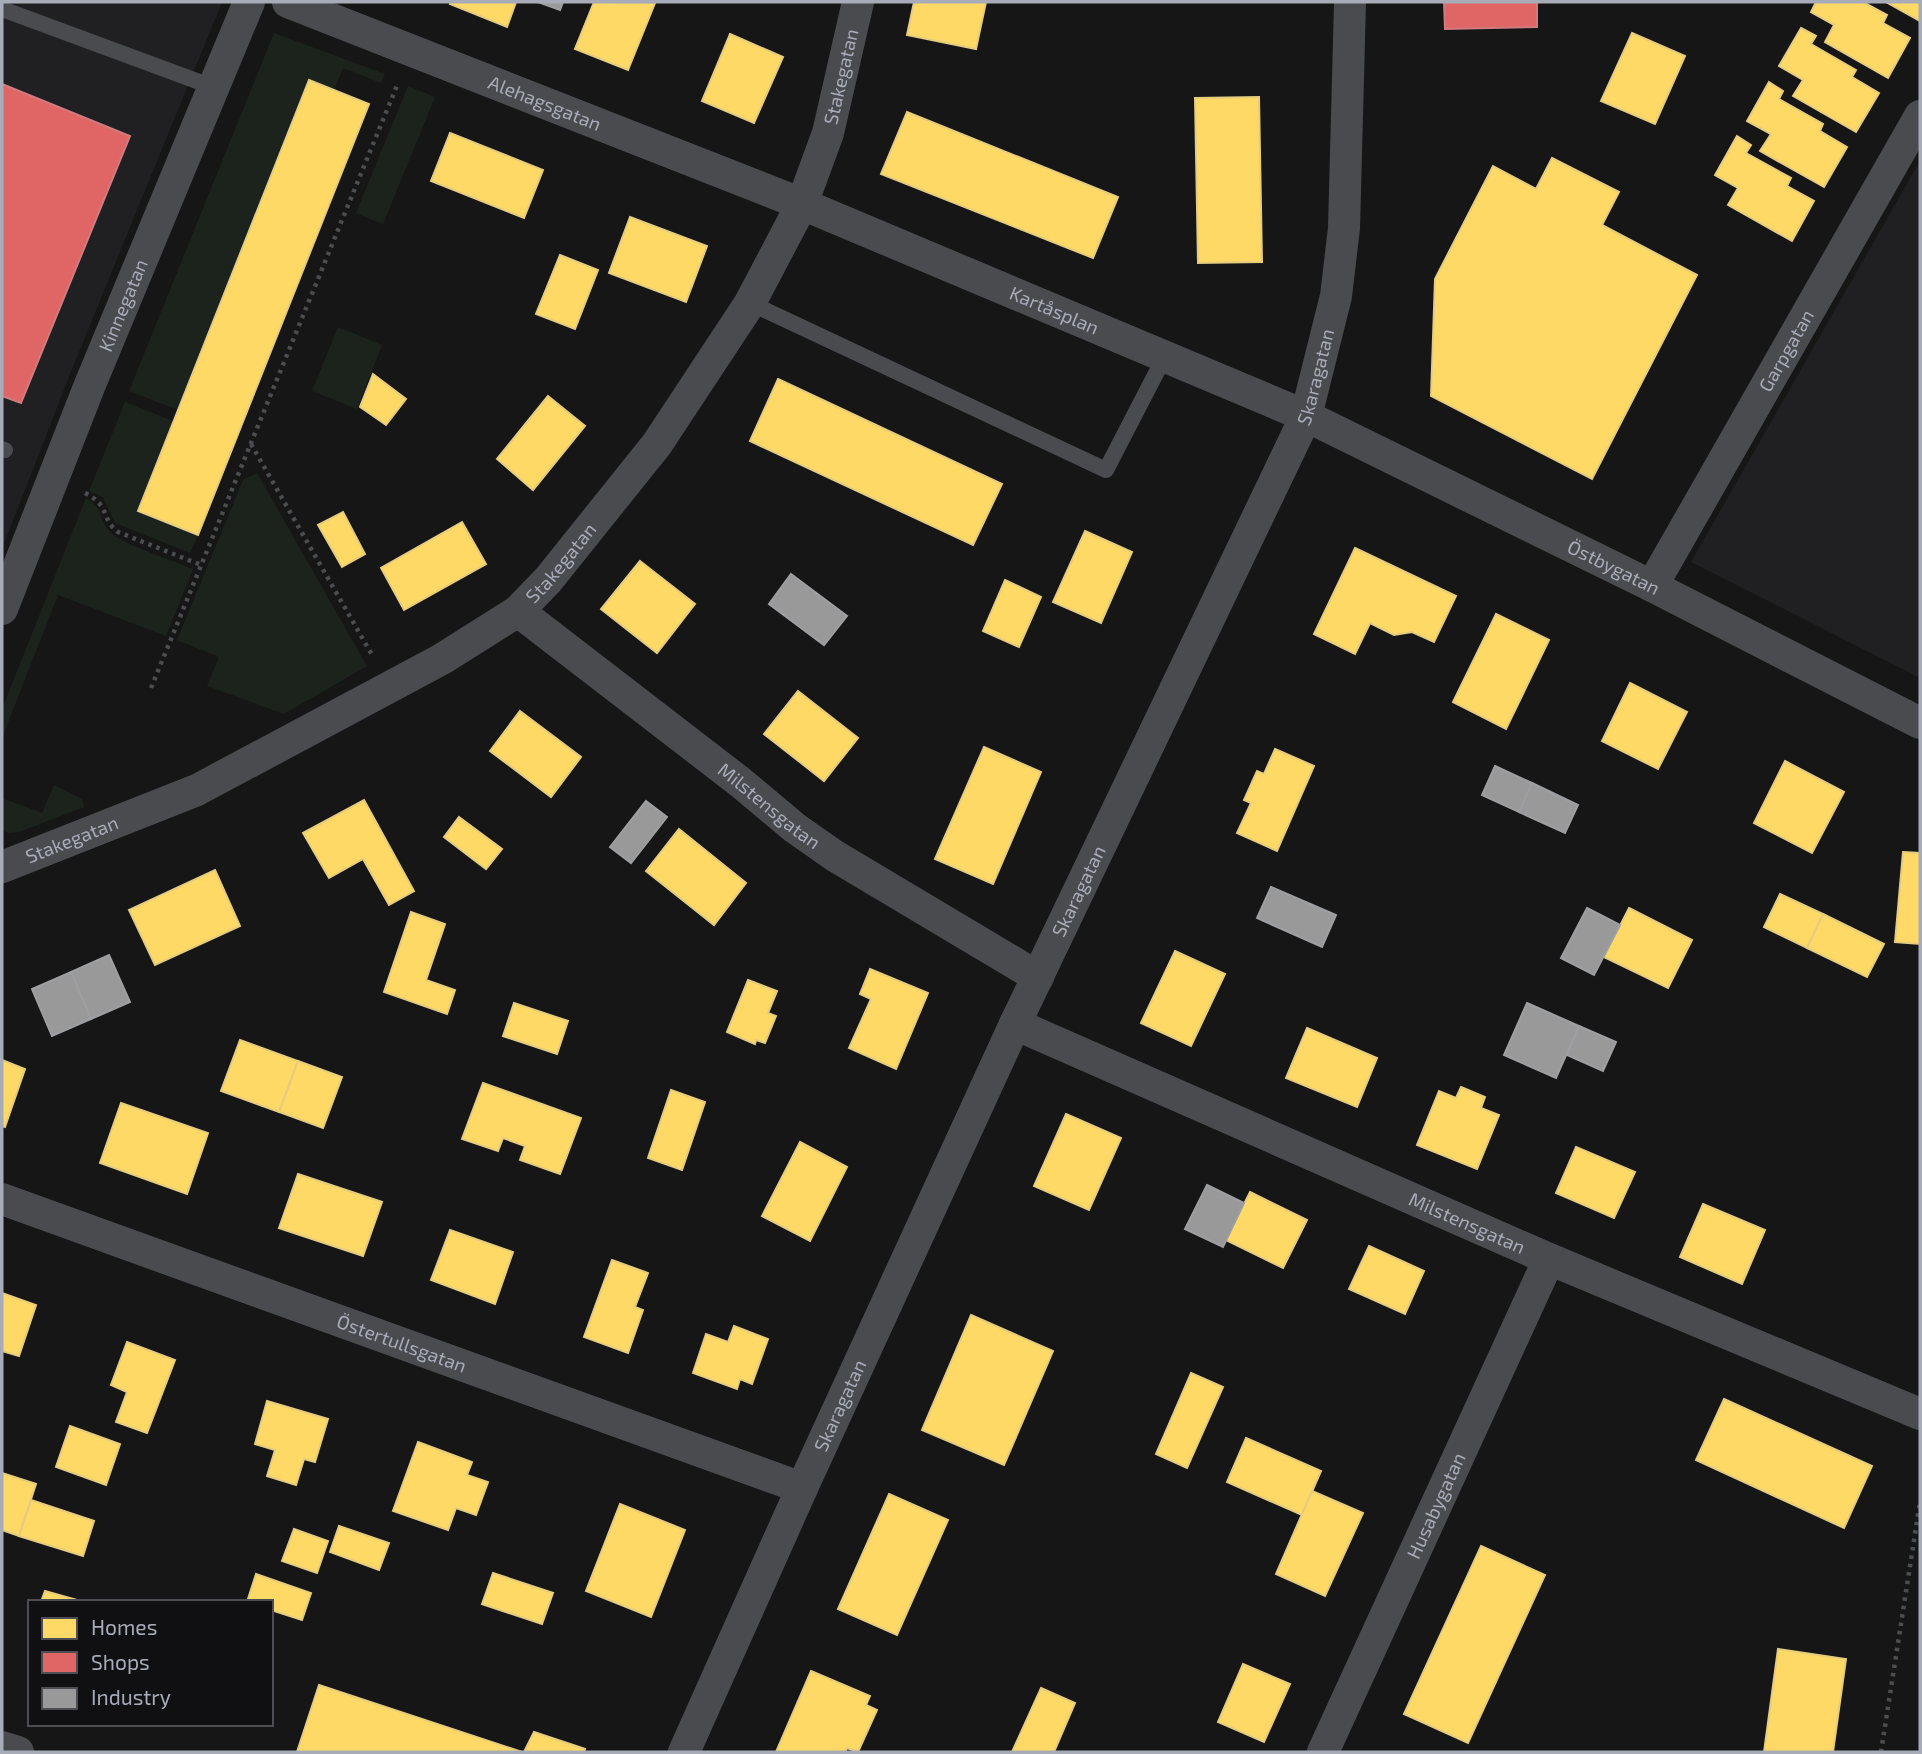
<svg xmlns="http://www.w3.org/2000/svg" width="1922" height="1754" font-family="'Exo 2',sans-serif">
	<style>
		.built { fill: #202022 }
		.green { fill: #1c231d }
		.homes { fill: #ffd966; stroke: #e5cc7f; stroke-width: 2 }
		.shops { fill: #e06666; stroke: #cf7b7f; stroke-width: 2 }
		.industry { fill: #999; stroke: #9d9fa2; stroke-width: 2 }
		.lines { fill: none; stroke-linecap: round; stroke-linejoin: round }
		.path { stroke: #4c4d51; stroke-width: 4.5; stroke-dasharray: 3.5 5; stroke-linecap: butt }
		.lane { stroke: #4a4b4f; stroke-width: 16 }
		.street { stroke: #4a4b4f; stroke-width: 32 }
		.labels { text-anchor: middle; stroke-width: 7; stroke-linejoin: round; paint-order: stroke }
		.street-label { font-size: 19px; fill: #a7acb8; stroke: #101012 }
	</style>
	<rect width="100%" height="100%" fill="#161616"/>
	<g class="built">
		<polygon points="2,2 222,2 70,374 2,549"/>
		<polygon points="1920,161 1920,678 1691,562"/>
	</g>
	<g class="green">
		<polygon points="274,33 385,74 381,83 343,68 334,90 309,80 178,410 129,391"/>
		<polygon points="408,86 435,97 383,224 356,213"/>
		<polygon points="338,327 382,345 357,409 312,391"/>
		<polygon points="125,402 173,421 138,511 198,535 190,553 115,523 103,497 89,491"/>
		<polygon points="257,473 367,666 284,714 207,686 219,657 177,640 243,480"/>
		<path d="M86,498C103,506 99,522 111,533C124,545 175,561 193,569L166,636L58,595L2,738V709Z"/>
		<polygon points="54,785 82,799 84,807 19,832 9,833 2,830 2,798 42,813"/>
	</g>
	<g class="homes">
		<polygon points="451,2 516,2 507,27 450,4"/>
		<polygon points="594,2 655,3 628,70 575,49"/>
		<polygon points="914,2 986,2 976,49 907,35"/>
		<polygon points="1816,2 1863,2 1887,15 1883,23 1910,38 1888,78 1825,42 1834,25 1811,12"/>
		<polygon points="1886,2 1920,2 1920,21"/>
		<polygon points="1801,28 1816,36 1811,44 1856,70 1852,77 1879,93 1856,132 1793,96 1803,80 1779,66"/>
		<polygon points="1632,33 1685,56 1655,124 1601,101"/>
		<polygon points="730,34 783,57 754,123 702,101"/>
		<polygon points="309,80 369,104 198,535 138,511"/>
		<polygon points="1769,82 1783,91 1779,99 1823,124 1820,131 1847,147 1824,187 1760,151 1771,134 1747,121"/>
		<polygon points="1259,97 1262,262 1198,263 1195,98"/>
		<polygon points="907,112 1118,197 1093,258 881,174"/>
		<polygon points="450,133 543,170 524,218 431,181"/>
		<polygon points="1737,136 1751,145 1746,153 1791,178 1787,186 1814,201 1792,241 1728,205 1738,188 1715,175"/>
		<polygon points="1552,158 1619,192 1602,225 1697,275 1592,479 1431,396 1435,279 1493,166 1536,189"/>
		<polygon points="630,217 707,246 686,302 609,273"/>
		<polygon points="560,255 598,270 575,329 536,314"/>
		<polygon points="373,374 406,399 386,425 360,407"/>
		<polygon points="778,379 1002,484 973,545 750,441"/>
		<polygon points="548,396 585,426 533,490 497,459"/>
		<polygon points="343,512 365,554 342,567 318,525"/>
		<polygon points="462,522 486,564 404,610 381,568"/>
		<polygon points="1085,531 1132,552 1101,623 1053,602"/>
		<polygon points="1355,548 1456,596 1434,642 1412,632 1394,635 1370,623 1355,654 1314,634"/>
		<polygon points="640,561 695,604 657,653 601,609"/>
		<polygon points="1005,580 1041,597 1019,647 983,631"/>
		<polygon points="1496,614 1549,640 1506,729 1453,702"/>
		<polygon points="1630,683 1687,712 1658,769 1602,741"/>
		<polygon points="798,691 858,738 824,781 764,734"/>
		<polygon points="520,711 581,757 551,797 490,751"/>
		<polygon points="984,747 1041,772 993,884 935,859"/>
		<polygon points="1275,749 1314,766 1277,851 1237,833 1251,803 1244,800 1257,771 1264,774"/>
		<polygon points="1785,761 1844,792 1812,853 1754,823"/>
		<polygon points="364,800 414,891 389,905 363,859 329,878 303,833"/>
		<polygon points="459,817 502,849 486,869 444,837"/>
		<polygon points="679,829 746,883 714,925 646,871"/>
		<polygon points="1903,852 1920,853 1920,944 1895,942"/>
		<polygon points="215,870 240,926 155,965 129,910"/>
		<polygon points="1780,894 1823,914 1807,948 1764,927"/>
		<polygon points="1629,908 1692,940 1668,988 1604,957"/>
		<polygon points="411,912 445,924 426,980 455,990 447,1014 384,992"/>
		<polygon points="1823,914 1884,944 1867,977 1807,948"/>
		<polygon points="1175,951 1225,974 1191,1046 1141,1023"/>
		<polygon points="870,969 928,993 896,1069 849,1048 871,999 860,994"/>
		<polygon points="748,980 777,991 768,1013 776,1016 765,1043 756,1040 755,1044 727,1032"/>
		<polygon points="514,1003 568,1021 557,1054 503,1036"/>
		<polygon points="1307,1028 1377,1058 1357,1107 1286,1078"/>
		<polygon points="240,1040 298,1061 279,1112 221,1091"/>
		<polygon points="2,1060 25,1069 5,1127 2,1126"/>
		<polygon points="298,1061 342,1077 323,1128 279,1112"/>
		<polygon points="483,1083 581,1118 560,1174 520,1160 525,1146 503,1138 498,1151 462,1139"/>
		<polygon points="1461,1087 1485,1097 1481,1108 1499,1115 1477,1169 1417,1145 1439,1091 1456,1098"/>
		<polygon points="671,1090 705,1102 682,1170 648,1158"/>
		<polygon points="121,1103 208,1133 187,1194 100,1163"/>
		<polygon points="1066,1114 1121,1138 1089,1210 1034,1186"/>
		<polygon points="800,1142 847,1167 810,1241 762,1216"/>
		<polygon points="1576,1147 1635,1172 1614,1218 1556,1193"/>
		<polygon points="298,1174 382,1202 363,1256 279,1228"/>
		<polygon points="1250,1192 1307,1220 1283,1268 1226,1240"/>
		<polygon points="1703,1204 1765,1230 1742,1284 1680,1257"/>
		<polygon points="450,1230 513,1252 495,1304 431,1280"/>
		<polygon points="1369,1246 1424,1271 1405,1314 1349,1289"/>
		<polygon points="612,1260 648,1273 635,1307 643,1310 628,1353 584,1337"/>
		<polygon points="2,1293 36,1305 19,1356 2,1351"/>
		<polygon points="971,1315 1053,1351 1004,1465 922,1430"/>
		<polygon points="734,1326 768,1339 752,1384 740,1379 737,1389 693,1373 706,1334 728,1342"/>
		<polygon points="127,1342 175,1360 147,1433 116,1422 127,1392 111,1385"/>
		<polygon points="1191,1373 1223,1387 1187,1468 1156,1454"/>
		<polygon points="1724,1399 1872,1466 1844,1528 1696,1460"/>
		<polygon points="267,1401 328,1419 315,1462 304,1459 296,1485 267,1476 275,1450 255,1444"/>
		<polygon points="70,1426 120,1444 106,1485 56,1467"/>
		<polygon points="1246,1438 1321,1471 1302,1515 1227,1482"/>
		<polygon points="418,1442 472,1462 467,1475 488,1482 476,1515 456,1508 448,1530 393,1511"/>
		<polygon points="2,1473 36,1484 19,1536 2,1530"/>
		<polygon points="1312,1491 1363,1513 1325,1596 1276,1574"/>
		<polygon points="889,1494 948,1520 897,1635 838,1609"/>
		<polygon points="31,1500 94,1521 83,1556 19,1536"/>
		<polygon points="620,1504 685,1530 651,1617 586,1591"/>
		<polygon points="339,1526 389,1543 379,1570 330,1552"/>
		<polygon points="294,1529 328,1541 317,1573 282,1561"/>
		<polygon points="1481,1546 1545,1575 1468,1743 1404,1714"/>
		<polygon points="493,1573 553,1593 542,1624 482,1604"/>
		<polygon points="256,1574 311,1593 302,1620 271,1610 271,1602 247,1602"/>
		<polygon points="45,1591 84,1602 41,1602"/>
		<polygon points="1778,1649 1846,1659 1833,1752 1764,1752"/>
		<polygon points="1243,1664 1290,1684 1264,1742 1218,1722"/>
		<polygon points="811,1671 870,1696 866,1705 877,1710 858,1752 847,1748 845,1752 776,1752"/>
		<polygon points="319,1685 522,1752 297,1752"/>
		<polygon points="1041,1688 1075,1703 1054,1752 1012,1752"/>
		<polygon points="534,1732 585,1749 584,1752 524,1752"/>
	</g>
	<g class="shops">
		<polygon points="1444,2 1537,2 1537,27 1445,29"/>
		<polygon points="2,84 130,136 21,403 2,396"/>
	</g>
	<g class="industry">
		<polygon points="538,2 563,2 560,10"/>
		<polygon points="791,574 847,616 824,645 769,604"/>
		<polygon points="1495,766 1532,783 1519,812 1482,795"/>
		<polygon points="1532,783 1578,805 1565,833 1519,812"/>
		<polygon points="646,801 667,817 631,863 610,847"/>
		<polygon points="1271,887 1336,915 1322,947 1257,918"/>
		<polygon points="1587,908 1620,925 1594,975 1561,958"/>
		<polygon points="109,955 130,1002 91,1019 71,972"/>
		<polygon points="71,972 91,1019 52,1036 32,989"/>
		<polygon points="1527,1003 1579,1026 1556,1078 1504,1055"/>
		<polygon points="1579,1026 1616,1042 1603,1071 1567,1055"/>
		<polygon points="1207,1185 1244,1203 1223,1247 1185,1229"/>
	</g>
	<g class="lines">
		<g class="path">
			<polyline points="251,444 372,655"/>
			<path d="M85,493C111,506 100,518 118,532L201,565"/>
			<polyline points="151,688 398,83"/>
			<polyline points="1881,1752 1920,1502"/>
		</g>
		<g class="lane">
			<polyline points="2,9 213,87"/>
			<polyline points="750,303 1106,470 1165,356"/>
			<polyline points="2,449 5,450"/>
		</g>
		<g class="street">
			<path id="s1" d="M288,2L802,204L1306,416L1652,586L1920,723"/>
			<path id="s2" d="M1652,586L1920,116"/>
			<path id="s3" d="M2,609L89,387L249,2"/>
			<path id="s4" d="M518,611L740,782L795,828L835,856L1038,977"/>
			<path id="s5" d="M2,867L197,790L442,659L518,611L548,580L657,444L750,303L802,204L828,133L858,2"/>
			<path id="s6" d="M1015,1024L1549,1259L1920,1414"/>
			<path id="s7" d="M2,1199L802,1488"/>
			<polyline points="2,1747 18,1752"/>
			<path id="s8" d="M684,1752L802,1488L1015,1024L1306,416L1336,296L1344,228L1350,2"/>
			<path id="s9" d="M1323,1752L1549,1259"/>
		</g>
	</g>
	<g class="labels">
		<g class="street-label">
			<text dy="7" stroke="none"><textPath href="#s5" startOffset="1209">Stakegatan</textPath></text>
			<text dy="7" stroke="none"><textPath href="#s1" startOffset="276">Alehagsgatan</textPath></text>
			<text dy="7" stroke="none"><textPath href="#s3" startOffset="327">Kinnegatan</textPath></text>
			<text dy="7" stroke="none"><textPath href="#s1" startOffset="826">Kartåsplan</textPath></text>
			<text dy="7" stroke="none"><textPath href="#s2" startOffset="271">Garpgatan</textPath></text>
			<text dy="7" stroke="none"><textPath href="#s8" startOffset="1514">Skaragatan</textPath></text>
			<text dy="7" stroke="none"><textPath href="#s5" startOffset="642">Stakegatan</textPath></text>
			<text dy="7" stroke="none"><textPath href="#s1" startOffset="1442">Östbygatan</textPath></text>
			<text dy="7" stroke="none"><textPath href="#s4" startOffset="318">Milstensgatan</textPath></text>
			<text dy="7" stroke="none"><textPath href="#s5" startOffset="75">Stakegatan</textPath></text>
			<text dy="7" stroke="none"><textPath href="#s8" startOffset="947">Skaragatan</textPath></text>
			<text dy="7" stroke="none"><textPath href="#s6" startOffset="494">Milstensgatan</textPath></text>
			<text dy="7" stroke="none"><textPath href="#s7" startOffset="425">Östertullsgatan</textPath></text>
			<text dy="7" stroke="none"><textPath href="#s8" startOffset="380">Skaragatan</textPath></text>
			<text dy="7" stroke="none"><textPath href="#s9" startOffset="271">Husabygatan</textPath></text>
		</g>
	</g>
	<rect width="1922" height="1754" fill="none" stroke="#a7acb8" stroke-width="7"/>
	<rect x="28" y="1600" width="245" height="126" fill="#101012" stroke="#4c4e54" stroke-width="2"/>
	<rect x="42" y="1618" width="35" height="21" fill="#ffd966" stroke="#4c4e54" stroke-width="2"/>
	<text x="91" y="1635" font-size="21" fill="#a7acb8">Homes</text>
	<rect x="42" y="1652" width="35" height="21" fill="#e06666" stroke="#4c4e54" stroke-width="2"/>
	<text x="91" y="1670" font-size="21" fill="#a7acb8">Shops</text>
	<rect x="42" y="1688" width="35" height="21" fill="#999999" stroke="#4c4e54" stroke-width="2"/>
	<text x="91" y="1705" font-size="21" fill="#a7acb8">Industry</text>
</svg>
